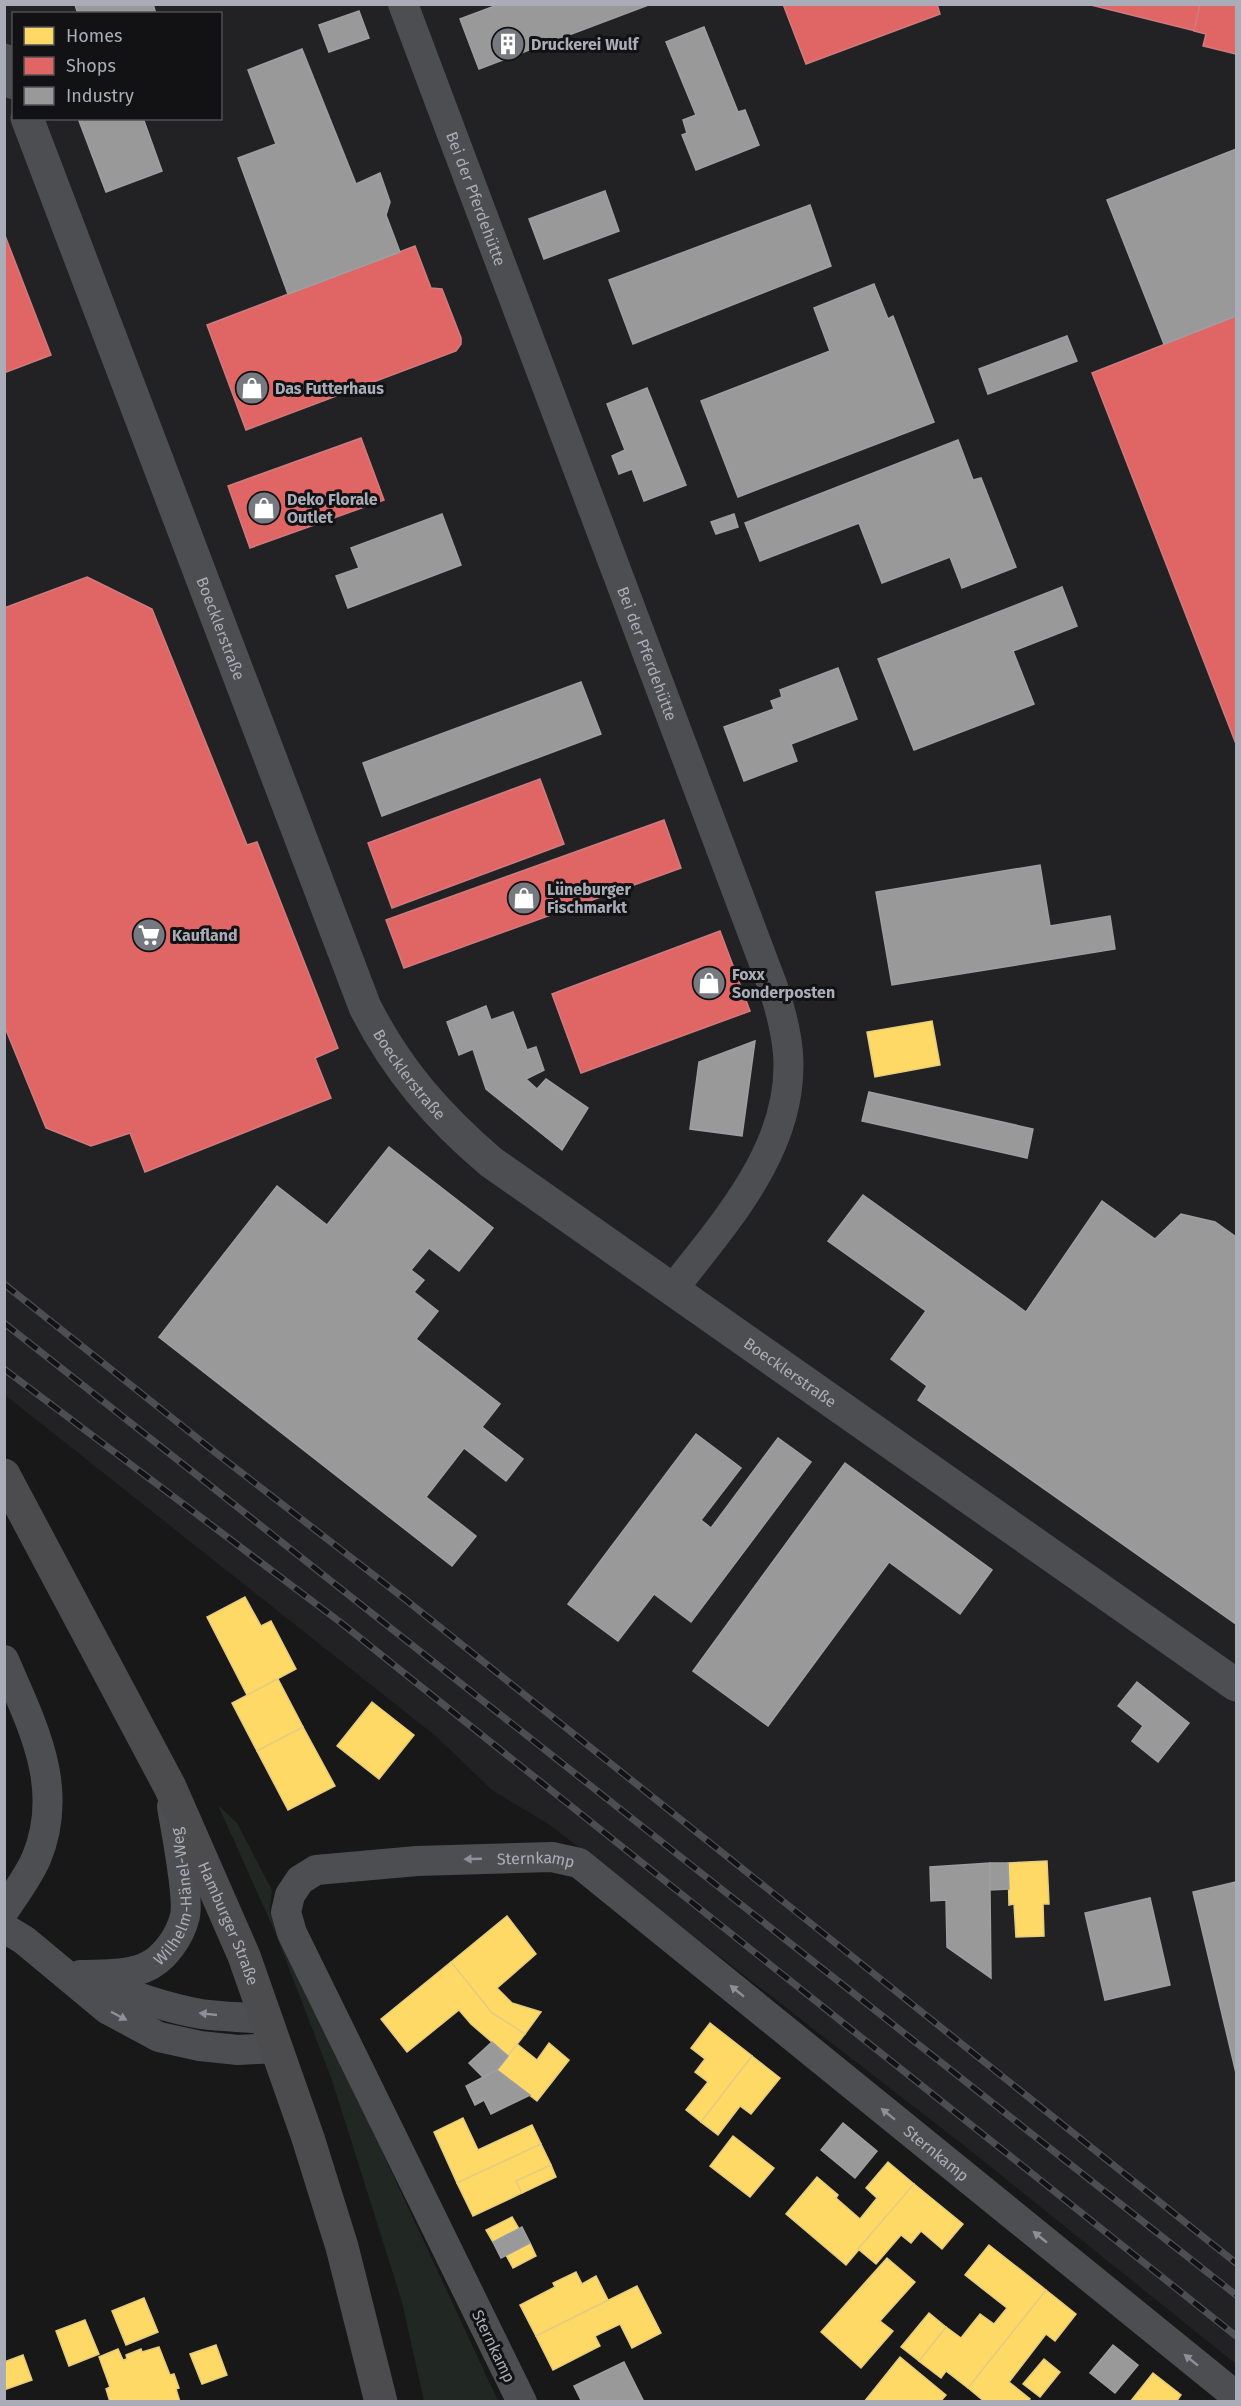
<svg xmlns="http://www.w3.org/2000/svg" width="1241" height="2406" font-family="'Fira Sans',sans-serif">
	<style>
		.built { fill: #222224; fill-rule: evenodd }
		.green { fill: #212722 }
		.homes { fill: #ffd966; stroke: #e6cc7f; stroke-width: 1.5 }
		.shops { fill: #e06666; stroke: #d07b7f; stroke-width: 1.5 }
		.industry { fill: #999; stroke: #9e9fa2; stroke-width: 1.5 }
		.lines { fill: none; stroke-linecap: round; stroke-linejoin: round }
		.minor { stroke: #4d4e51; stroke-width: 30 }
		.tertiary { stroke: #4d4e51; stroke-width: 33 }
		.secondary { stroke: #4c4c4f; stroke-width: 33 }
		.rail-casing { stroke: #4d4e51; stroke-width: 7 }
		.rail { stroke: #121214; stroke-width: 4.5; stroke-dasharray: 14; stroke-linecap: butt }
		.oneway { fill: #8e9099 }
		.labels { text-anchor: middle; stroke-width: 6; stroke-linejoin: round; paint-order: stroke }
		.poi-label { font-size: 16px; font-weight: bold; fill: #aaadb8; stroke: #121214; text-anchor: start }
		.street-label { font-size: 16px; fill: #aaadb8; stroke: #121214 }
	</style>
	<rect width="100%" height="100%" fill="#181818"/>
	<path class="built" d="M5,5H1236V2364L966,2147L550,1825L492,1790L437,1737L5,1395ZM14,14H220V118H14Z"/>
	<polygon class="green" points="218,1805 237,1823 272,1890 270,1910 498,2401 424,2401 402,2302 332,2080 275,1932"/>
	<g class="homes">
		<polygon points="932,1021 940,1065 875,1077 867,1032"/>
		<polygon points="245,1597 261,1626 271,1621 296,1669 247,1695 207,1617"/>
		<polygon points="278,1679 303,1727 257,1751 232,1703"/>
		<polygon points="372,1702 414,1735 379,1779 337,1746"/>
		<polygon points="303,1727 335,1786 288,1810 257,1751"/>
		<polygon points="1047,1861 1049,1904 1043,1904 1044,1936 1016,1937 1014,1904 1009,1905 1008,1863"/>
		<polygon points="507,1916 536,1954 497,1988 512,2003 541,2012 525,2034 492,2013 451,1962"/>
		<polygon points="451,1962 492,2013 525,2034 508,2056 471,2024 459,2010 407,2052 381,2019"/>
		<polygon points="710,2023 752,2056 701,2122 686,2110 708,2082 695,2072 705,2059 691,2048"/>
		<polygon points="549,2043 569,2060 537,2101 497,2070 517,2044 537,2060"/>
		<polygon points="752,2056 780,2078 751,2114 740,2106 718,2135 701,2122"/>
		<polygon points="463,2118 478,2150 532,2125 541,2144 457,2183 434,2132"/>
		<polygon points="733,2136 774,2168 750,2197 710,2166"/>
		<polygon points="541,2144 551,2165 516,2181 522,2193 473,2216 457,2183"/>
		<polygon points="888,2162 914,2184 846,2265 786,2214 817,2177 838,2195 836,2198 860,2219 877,2198 866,2188"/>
		<polygon points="551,2165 556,2177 522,2193 516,2181"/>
		<polygon points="914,2184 963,2224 942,2249 921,2231 911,2243 901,2235 876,2264 858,2249"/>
		<polygon points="512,2217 519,2229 493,2242 486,2230"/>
		<polygon points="530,2243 536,2256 513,2268 506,2255"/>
		<polygon points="989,2245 1046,2290 968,2388 946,2371 941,2378 919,2361 946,2327 961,2338 980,2314 994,2324 1007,2308 965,2275"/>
		<polygon points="887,2258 915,2282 880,2321 893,2331 861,2368 821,2332"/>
		<polygon points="576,2272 582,2284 596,2276 608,2300 536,2336 520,2305 555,2287 553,2283"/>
		<polygon points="637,2286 661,2333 632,2348 620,2324 595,2336 600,2346 553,2370 536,2336"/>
		<polygon points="1046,2290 1076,2314 1055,2341 1046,2334 1009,2382 1030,2399 1028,2402 985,2402 968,2388"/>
		<polygon points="144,2298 158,2332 126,2345 112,2311"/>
		<polygon points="929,2313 946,2327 919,2361 901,2347"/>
		<polygon points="85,2320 99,2354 69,2366 56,2331"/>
		<polygon points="216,2345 227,2375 202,2384 190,2354"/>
		<polygon points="159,2347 170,2375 174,2374 179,2388 176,2389 180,2402 110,2402 106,2389 110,2387 99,2357 118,2349 123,2360 127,2359 126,2355 141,2349 142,2352"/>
		<polygon points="23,2355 32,2380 4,2390 4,2362"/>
		<polygon points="900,2357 946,2395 940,2402 864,2402"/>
		<polygon points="1044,2359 1060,2372 1040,2397 1023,2384"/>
		<polygon points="1153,2373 1181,2395 1176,2402 1130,2402"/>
	</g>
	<g class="shops">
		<polygon points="783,4 937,4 940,14 806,64"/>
		<polygon points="1087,4 1211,4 1204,33"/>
		<polygon points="1200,4 1236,4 1236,54 1203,46 1206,34 1194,31"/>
		<polygon points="4,233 51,355 4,373"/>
		<polygon points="415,246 431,288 442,289 461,338 461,344 456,351 246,430 207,325"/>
		<polygon points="1236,316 1236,744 1092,373"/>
		<polygon points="361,438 384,500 250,548 228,486"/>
		<polygon points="87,577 152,609 247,845 257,842 338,1048 315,1058 331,1098 145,1172 130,1133 91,1146 46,1128 4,1025 4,608"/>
		<polygon points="540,779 564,844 392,908 368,843"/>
		<polygon points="664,820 681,868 404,968 386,920"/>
		<polygon points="720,931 750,1011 581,1073 552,994"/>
	</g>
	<g class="industry">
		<polygon points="78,4 153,4 156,14 78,14 75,5"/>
		<polygon points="500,4 651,4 479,69 460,19"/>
		<polygon points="359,11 369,38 329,52 319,25"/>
		<polygon points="704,27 738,112 745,110 759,145 696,170 682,135 687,133 683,120 696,115 666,42"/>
		<polygon points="302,49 356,184 380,173 390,202 386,215 400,252 288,294 238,158 276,144 248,70"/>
		<polygon points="78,118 143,118 162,171 106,192"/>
		<polygon points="1236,149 1236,316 1164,344 1107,200"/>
		<polygon points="605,191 619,231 544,259 529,219"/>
		<polygon points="810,205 831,266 633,344 609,280"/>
		<polygon points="874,284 888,319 893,316 934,422 738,497 701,401 830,351 814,308"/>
		<polygon points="1067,336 1077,361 988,394 979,369"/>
		<polygon points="647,388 686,485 644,501 632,469 619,474 612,456 625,450 607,404"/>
		<polygon points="958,440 973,480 981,478 1016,567 962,588 950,557 882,583 859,523 760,561 745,523"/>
		<polygon points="442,514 461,565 348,608 336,576 359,568 351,548"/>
		<polygon points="734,514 738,527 716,534 711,522"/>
		<polygon points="1062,587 1077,626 1013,651 1034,704 914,750 878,659"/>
		<polygon points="838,668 857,719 791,744 797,761 744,781 724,727 774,709 771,701 782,697 780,690"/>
		<polygon points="581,682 601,734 382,816 363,763"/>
		<polygon points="1040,865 1050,926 1110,916 1115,949 892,985 876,892"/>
		<polygon points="486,1006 491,1020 513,1012 527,1050 536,1047 544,1070 526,1079 537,1089 546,1079 588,1108 562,1150 486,1089 473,1049 459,1055 447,1022"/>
		<polygon points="755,1041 742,1136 690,1129 699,1062"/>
		<polygon points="869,1092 1033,1129 1027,1158 862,1121"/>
		<polygon points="389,1147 493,1228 459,1271 429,1248 411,1270 424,1280 414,1292 438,1311 416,1339 500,1404 482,1427 523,1459 506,1481 464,1448 426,1497 476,1536 452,1566 159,1337 277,1186 327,1225"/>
		<polygon points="863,1195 1026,1312 1102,1201 1155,1239 1181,1214 1215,1222 1236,1237 1236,1624 918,1400 927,1386 891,1359 926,1311 828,1241"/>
		<polygon points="696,1434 741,1468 701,1520 711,1528 778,1438 811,1462 691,1622 654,1594 618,1641 568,1604"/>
		<polygon points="845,1463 992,1570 960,1614 889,1562 768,1726 693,1671"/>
		<polygon points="1137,1682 1189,1723 1158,1762 1132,1741 1143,1726 1118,1706"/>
		<polygon points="990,1863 990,1890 991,1978 947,1947 946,1900 931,1901 930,1867"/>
		<polygon points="990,1863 1008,1863 1009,1889 990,1890"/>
		<polygon points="1236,1882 1236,2073 1193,1892"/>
		<polygon points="1150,1898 1170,1985 1105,2000 1085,1913"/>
		<polygon points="492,2042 508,2056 497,2070 483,2077 469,2063"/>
		<polygon points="497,2070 530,2095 491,2114 484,2100 475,2105 466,2086"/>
		<polygon points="843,2123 877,2151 855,2178 821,2150"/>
		<polygon points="522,2227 530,2243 501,2258 493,2242"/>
		<polygon points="1113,2345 1138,2365 1115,2393 1090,2373"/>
		<polygon points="624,2362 644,2402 582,2402 574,2386"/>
	</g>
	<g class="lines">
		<g class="minor">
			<path id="s1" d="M403,4L773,987C780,1008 786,1030 788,1053C795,1146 726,1221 673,1289"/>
			<path d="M4,1660C32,1725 66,1788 36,1859C28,1877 15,1894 4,1911"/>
			<polyline points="4,1928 24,1940 107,2009 159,2037 200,2046 238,2050 276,2048"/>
			<path id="s2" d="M80,1975C100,1974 124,1976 144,1968C164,1960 180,1937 185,1916C189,1896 176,1831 172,1807"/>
			<path d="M86,1977C123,1993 161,2007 201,2014C222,2017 245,2017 266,2019"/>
			<path id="s3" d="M522,2402L292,1933L286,1912L290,1895L300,1880L316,1870L417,1861L552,1857L579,1863L1236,2396"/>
		</g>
		<g class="tertiary">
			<polyline points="4,60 14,83"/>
			<path id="s4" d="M27,118L365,1007C397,1070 437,1116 491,1162L1236,1685"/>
		</g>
		<path class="secondary" id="s5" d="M4,1475L170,1787L244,1956L308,2138L342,2247L381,2402"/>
		<g class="rail-casing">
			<g id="rail">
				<polyline points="4,1284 216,1453 406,1600 1236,2263"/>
				<polyline points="4,1323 1236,2295"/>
				<polyline points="4,1369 340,1622 1236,2336"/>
			</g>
		</g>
		<use href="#rail" class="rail"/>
	</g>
	<defs><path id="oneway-solid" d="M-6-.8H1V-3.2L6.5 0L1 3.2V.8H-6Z" transform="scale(1.5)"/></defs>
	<g class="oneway">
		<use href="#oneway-solid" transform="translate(473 1859) rotate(178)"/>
		<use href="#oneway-solid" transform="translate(737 1991) rotate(-141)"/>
		<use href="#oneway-solid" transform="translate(208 2014) rotate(-174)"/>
		<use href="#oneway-solid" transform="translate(119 2016) rotate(28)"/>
		<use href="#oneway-solid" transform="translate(888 2114) rotate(-141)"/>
		<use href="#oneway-solid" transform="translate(1040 2237) rotate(-141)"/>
		<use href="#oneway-solid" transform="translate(1191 2360) rotate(-141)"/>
	</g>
	<defs>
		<g id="building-disc" transform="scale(1.725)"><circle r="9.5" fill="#777980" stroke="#121214"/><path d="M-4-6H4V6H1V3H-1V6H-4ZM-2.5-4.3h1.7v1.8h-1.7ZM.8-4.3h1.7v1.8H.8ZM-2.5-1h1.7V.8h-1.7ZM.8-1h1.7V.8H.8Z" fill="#fff"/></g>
		<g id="shop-disc" transform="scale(1.725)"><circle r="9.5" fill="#777980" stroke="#121214"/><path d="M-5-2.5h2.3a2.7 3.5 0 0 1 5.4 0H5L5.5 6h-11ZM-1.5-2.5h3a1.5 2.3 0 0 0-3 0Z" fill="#fff"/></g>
		<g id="supermarket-disc" transform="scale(1.725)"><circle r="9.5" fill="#777980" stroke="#121214"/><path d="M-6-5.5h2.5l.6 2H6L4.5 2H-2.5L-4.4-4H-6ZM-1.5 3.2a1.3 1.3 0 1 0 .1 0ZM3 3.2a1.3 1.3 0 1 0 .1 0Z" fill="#fff"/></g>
	</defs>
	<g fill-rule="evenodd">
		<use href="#building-disc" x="508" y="44"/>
		<use href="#shop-disc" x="252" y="388"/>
		<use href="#shop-disc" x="264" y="508"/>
		<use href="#shop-disc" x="524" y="898"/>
		<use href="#supermarket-disc" x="149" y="935"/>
		<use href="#shop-disc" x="709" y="983"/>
	</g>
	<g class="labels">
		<g class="poi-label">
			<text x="531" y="50">Druckerei Wulf</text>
			<text x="275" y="394">Das Futterhaus</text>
			<text x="287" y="505">Deko Florale<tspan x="287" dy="18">Outlet</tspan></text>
			<text x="547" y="895">Lüneburger<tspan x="547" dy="18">Fischmarkt</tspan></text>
			<text x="172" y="941">Kaufland</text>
			<text x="732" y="980">Foxx<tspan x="732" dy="18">Sonderposten</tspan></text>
		</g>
		<g class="street-label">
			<text dy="6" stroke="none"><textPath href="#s1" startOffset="208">Bei der Pferdehütte</textPath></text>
			<text dy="6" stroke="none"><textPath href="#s4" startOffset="546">Boecklerstraße</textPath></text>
			<text dy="6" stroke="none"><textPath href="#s1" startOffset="694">Bei der Pferdehütte</textPath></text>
			<text dy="6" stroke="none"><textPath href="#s4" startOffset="1032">Boecklerstraße</textPath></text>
			<text dy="6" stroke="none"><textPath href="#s4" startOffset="1518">Boecklerstraße</textPath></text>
			<text dy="6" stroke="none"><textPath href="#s3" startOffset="819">Sternkamp</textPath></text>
			<text dy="6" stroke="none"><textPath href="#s2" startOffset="150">Wilhelm-Hänel-Weg</textPath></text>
			<text dy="6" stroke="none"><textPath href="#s5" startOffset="502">Hamburger Straße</textPath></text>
			<text dy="6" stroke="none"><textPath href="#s3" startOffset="1323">Sternkamp</textPath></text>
			<text transform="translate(494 2346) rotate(64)" y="6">Sternkamp</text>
		</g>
	</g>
	<rect width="1241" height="2406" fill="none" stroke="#aaadb8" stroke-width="12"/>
	<rect x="12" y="12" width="210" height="108" fill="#121214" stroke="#4f5056" stroke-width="1.5"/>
	<rect x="24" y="27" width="30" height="18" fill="#ffd966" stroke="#4f5056" stroke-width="1.5"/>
	<text x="66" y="42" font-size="18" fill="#aaadb8">Homes</text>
	<rect x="24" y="57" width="30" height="18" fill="#e06666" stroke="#4f5056" stroke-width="1.5"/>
	<text x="66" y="72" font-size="18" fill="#aaadb8">Shops</text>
	<rect x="24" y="87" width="30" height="18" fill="#999999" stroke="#4f5056" stroke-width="1.5"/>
	<text x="66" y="102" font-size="18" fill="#aaadb8">Industry</text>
</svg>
